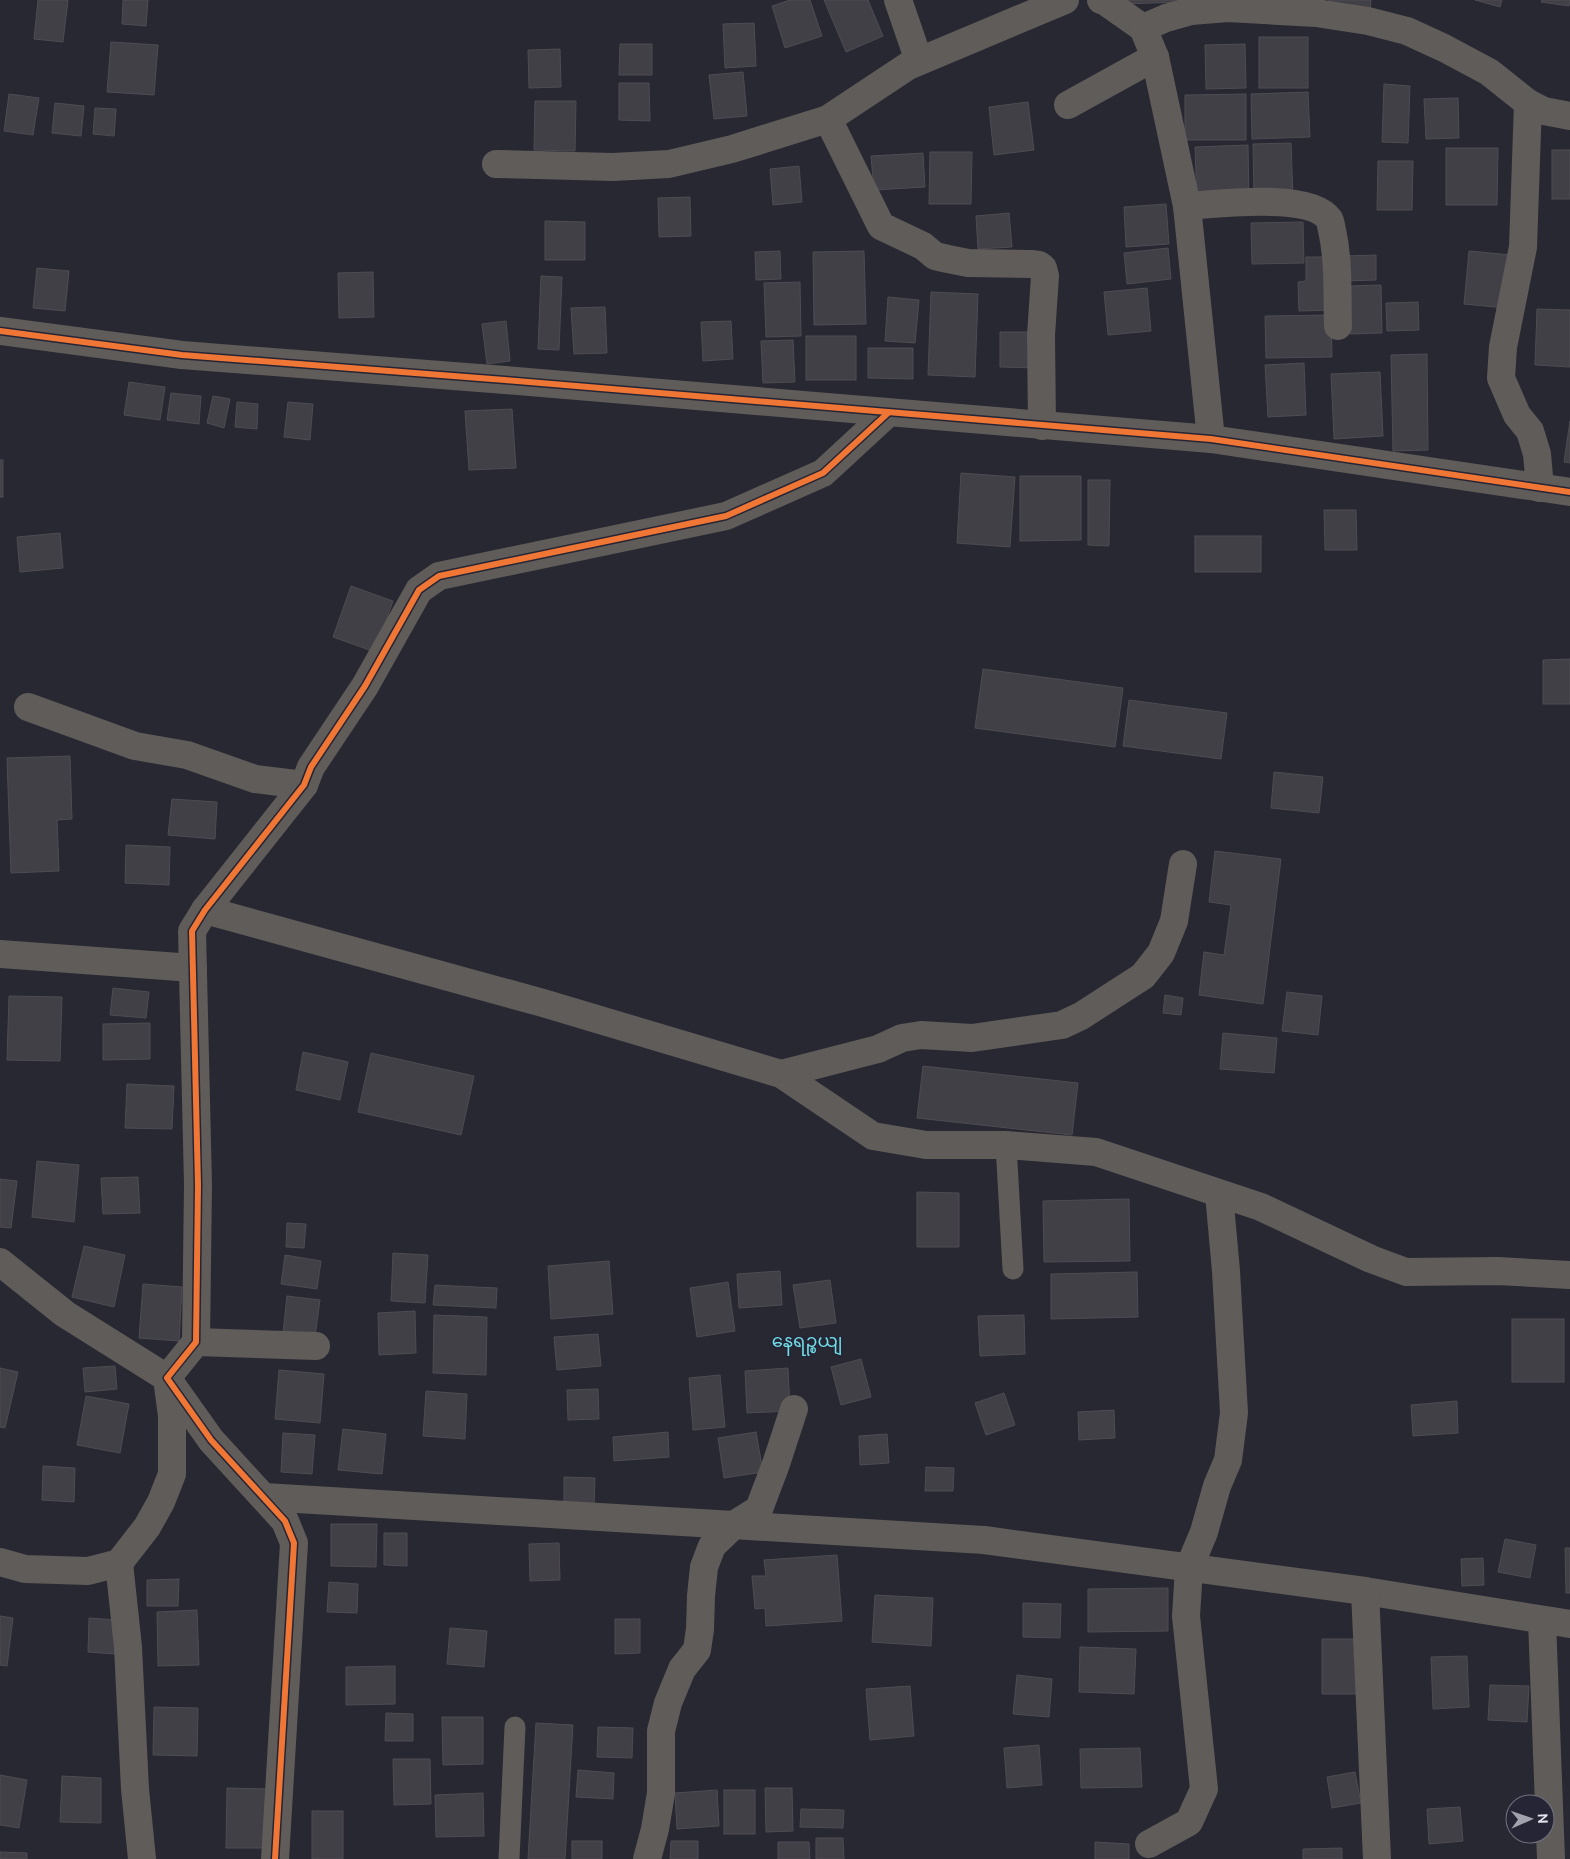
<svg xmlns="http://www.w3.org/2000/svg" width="1570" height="1859" font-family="Ubuntu,'Noto Sans Myanmar',sans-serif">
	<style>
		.building { fill: #424047; stroke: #4e4c52 }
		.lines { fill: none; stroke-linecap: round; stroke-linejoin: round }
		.service { stroke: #605c59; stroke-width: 21 }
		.minor { stroke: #605c59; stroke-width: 28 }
		.cycleway-casing { stroke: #252535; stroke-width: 9 }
		.cycleway { stroke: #f07635; stroke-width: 6 }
		.labels { text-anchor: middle; stroke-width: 4; stroke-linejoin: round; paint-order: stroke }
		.quarter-label { font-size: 18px; fill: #70dce5; stroke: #252535 }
	</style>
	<rect width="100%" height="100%" fill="#282832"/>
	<g class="building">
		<polygon points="38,0 68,0 63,42 34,39"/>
		<polygon points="123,0 148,0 146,26 122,24"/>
		<polygon points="790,0 810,0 822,36 785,48 772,6"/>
		<polygon points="824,0 868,0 883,36 846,52"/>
		<polygon points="1115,0 1190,0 1190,2 1115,4"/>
		<polygon points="1329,0 1371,0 1370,11 1328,6"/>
		<polygon points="1475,0 1502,0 1500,7"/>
		<polygon points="1542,0 1570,0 1569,6 1541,2"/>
		<polygon points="754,23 756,66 725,68 723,24"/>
		<rect x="1259" y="37" width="49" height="51"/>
		<polygon points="111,42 158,45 154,95 107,92"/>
		<polygon points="620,44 652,44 652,75 619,75"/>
		<polygon points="1245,44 1246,88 1206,89 1205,45"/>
		<polygon points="560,49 561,87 529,88 528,50"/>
		<polygon points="743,72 747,116 714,119 709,75"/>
		<polygon points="619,83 649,83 650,121 619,120"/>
		<polygon points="1384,84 1410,86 1408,143 1382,142"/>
		<polygon points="1308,92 1310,137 1252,139 1251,94"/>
		<polygon points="9,94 39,98 33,135 4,131"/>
		<polygon points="1246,94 1246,140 1185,140 1185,95"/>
		<polygon points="1458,98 1459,138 1426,139 1424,99"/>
		<polygon points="535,101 576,101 575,151 534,150"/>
		<polygon points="1028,102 1034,150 994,155 989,107"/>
		<polygon points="55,103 84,106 81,136 52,133"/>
		<polygon points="95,108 116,109 114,136 93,134"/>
		<polygon points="1291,143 1293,198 1254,198 1253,144"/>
		<polygon points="1248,145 1249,200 1197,202 1195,147"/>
		<polygon points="1446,148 1498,148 1497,205 1446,205"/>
		<rect x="1552" y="150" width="18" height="49"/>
		<polygon points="930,152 972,152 971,204 929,204"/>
		<polygon points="923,153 925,187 874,190 871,156"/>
		<polygon points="1378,161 1413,161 1412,210 1377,210"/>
		<polygon points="799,166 802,202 773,205 770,169"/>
		<polygon points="690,197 691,236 659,237 658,198"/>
		<polygon points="1166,204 1169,244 1126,247 1124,207"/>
		<polygon points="1009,213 1012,247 978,249 976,216"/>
		<polygon points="545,221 585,222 585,260 545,260"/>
		<polygon points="1303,222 1304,263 1252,264 1251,223"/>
		<polygon points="1168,248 1171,279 1127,284 1124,253"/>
		<polygon points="780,251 781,279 756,280 755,252"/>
		<polygon points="864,251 866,324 814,325 813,252"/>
		<polygon points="1469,251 1511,255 1506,308 1464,304"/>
		<polygon points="1376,255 1376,280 1345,281 1344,256"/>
		<polygon points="1306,257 1331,257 1332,310 1299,311 1298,282 1306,281"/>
		<polygon points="37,268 69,271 65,311 33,308"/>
		<polygon points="373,272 374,317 339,318 338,273"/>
		<polygon points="541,276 562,277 559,350 538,349"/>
		<polygon points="800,282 801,336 766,337 764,283"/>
		<polygon points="1381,285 1382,333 1350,334 1349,286"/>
		<polygon points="1147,288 1151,331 1108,335 1104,292"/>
		<polygon points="931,292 978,294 975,377 928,375"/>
		<polygon points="888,297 919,300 915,343 885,341"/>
		<polygon points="1418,302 1419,330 1387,331 1386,303"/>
		<polygon points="605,307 607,353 574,354 571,308"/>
		<polygon points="1537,309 1570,310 1570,367 1535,365"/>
		<polygon points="1331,315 1332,357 1266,358 1265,316"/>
		<polygon points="506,321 510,361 487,364 482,324"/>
		<polygon points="731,321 733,359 703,361 701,322"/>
		<polygon points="1000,332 1037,332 1037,368 1000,367"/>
		<rect x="806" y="336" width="50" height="44"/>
		<polygon points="793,340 795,382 763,383 761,341"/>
		<polygon points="868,348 913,348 913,379 868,378"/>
		<polygon points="1427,354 1428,450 1393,451 1391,355"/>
		<polygon points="1304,363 1306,415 1268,417 1265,365"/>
		<polygon points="1380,372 1383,436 1334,439 1331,374"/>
		<polygon points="129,382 165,387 160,420 124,415"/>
		<polygon points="171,393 201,396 199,424 167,420"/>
		<polygon points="213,396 230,399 224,428 207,423"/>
		<polygon points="237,402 258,404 257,429 235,427"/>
		<polygon points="288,402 313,404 310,440 284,437"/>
		<polygon points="512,409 516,468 469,470 465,411"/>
		<polygon points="1570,421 1570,463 1564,462"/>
		<rect x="0" y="460" width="3" height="37"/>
		<polygon points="961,473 1015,477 1010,547 957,543"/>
		<polygon points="1020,476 1081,476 1081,540 1020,541"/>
		<polygon points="1088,480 1110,480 1109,546 1088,545"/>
		<polygon points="1324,510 1356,510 1357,550 1325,550"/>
		<polygon points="60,533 63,568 20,572 17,537"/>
		<rect x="1195" y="536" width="66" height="36"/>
		<polygon points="351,586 393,601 375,652 333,637"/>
		<polygon points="1570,659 1570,704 1543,704 1543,660"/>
		<polygon points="983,669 1123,688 1115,747 975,728"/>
		<polygon points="1129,700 1227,713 1221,759 1123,746"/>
		<polygon points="70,756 72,819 57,820 59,871 11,873 7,758"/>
		<polygon points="1274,772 1323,777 1319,813 1271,808"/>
		<polygon points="172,799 217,802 215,839 168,835"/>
		<polygon points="126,845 170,847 169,885 125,883"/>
		<polygon points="1215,851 1281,859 1263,1004 1199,995 1204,952 1224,955 1231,905 1209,902"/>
		<polygon points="113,988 149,992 146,1018 110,1015"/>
		<polygon points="1287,992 1322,996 1318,1035 1282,1031"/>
		<polygon points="1165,995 1183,998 1181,1015 1163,1013"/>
		<polygon points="9,996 62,997 60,1061 7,1060"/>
		<polygon points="150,1023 150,1059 103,1060 103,1024"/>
		<polygon points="1223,1033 1277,1038 1274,1073 1220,1069"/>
		<polygon points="303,1052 348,1062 340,1100 296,1090"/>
		<polygon points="371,1053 474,1076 461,1135 358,1112"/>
		<polygon points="923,1066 1078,1083 1072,1135 917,1118"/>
		<polygon points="127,1084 174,1086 172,1129 125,1128"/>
		<polygon points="37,1161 79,1165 74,1222 32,1217"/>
		<polygon points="138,1177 140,1213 103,1214 101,1178"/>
		<polygon points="0,1179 17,1181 11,1228 0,1227"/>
		<polygon points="917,1192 959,1193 959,1247 917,1247"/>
		<polygon points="1129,1199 1130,1261 1044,1262 1043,1201"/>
		<polygon points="287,1223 306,1224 304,1248 286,1247"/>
		<polygon points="84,1246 125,1255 114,1307 72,1297"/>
		<polygon points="393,1253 428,1255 425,1303 391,1301"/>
		<polygon points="285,1255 321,1261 317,1289 281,1284"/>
		<polygon points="609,1261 613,1314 551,1319 548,1266"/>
		<polygon points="780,1271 782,1305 739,1308 737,1274"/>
		<polygon points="1137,1272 1138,1317 1051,1319 1051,1274"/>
		<polygon points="830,1280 836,1323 800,1328 793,1285"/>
		<polygon points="728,1282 735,1331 697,1337 690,1288"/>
		<polygon points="143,1284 182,1287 179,1341 139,1338"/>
		<polygon points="435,1285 497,1288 496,1308 433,1305"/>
		<polygon points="287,1296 320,1300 315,1336 283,1333"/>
		<polygon points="415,1311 416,1353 379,1355 378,1313"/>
		<polygon points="434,1315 487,1317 486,1375 433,1373"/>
		<polygon points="1024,1315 1025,1354 980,1356 978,1316"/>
		<rect x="1512" y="1319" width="52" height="63"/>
		<polygon points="598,1334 601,1366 557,1370 554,1337"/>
		<polygon points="861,1359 871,1397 841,1405 831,1367"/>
		<polygon points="115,1366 117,1389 85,1392 83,1368"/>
		<polygon points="0,1368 18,1372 5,1428 0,1427"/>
		<polygon points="788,1368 790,1411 747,1413 745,1371"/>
		<polygon points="279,1370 324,1374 320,1423 275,1419"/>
		<polygon points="720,1375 725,1427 693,1430 689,1378"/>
		<polygon points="598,1389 599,1419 568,1420 567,1390"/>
		<polygon points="426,1391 467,1394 465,1439 423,1436"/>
		<polygon points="1004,1393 1015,1425 986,1435 975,1403"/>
		<polygon points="86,1396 129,1404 120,1453 77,1445"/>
		<polygon points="1457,1401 1458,1433 1413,1436 1411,1405"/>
		<polygon points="1114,1410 1115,1438 1079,1440 1078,1412"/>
		<polygon points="343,1429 386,1434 382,1474 338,1470"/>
		<polygon points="668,1432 669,1457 614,1461 613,1437"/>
		<polygon points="756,1432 763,1472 724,1478 718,1438"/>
		<polygon points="283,1433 315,1435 312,1474 281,1472"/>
		<polygon points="887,1434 889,1463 860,1465 859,1436"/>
		<polygon points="43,1466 75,1468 74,1502 42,1500"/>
		<polygon points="926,1467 954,1468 953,1491 925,1491"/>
		<polygon points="564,1477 595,1478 594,1506 564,1505"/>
		<polygon points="331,1524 377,1524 376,1567 331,1566"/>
		<polygon points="384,1533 407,1533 407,1566 384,1565"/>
		<polygon points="1505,1539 1536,1545 1530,1578 1498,1572"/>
		<polygon points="559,1543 560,1580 530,1581 529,1544"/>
		<polygon points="1565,1548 1570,1548 1570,1593 1566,1593"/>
		<polygon points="837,1555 842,1621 766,1626 765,1608 755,1609 752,1576 766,1576 764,1560"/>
		<polygon points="1483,1558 1484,1585 1462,1586 1461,1559"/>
		<polygon points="179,1579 178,1606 147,1606 147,1580"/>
		<polygon points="329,1582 358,1584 357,1613 327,1612"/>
		<polygon points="1168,1588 1168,1631 1088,1632 1088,1589"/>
		<polygon points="875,1595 933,1598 931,1646 872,1642"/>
		<polygon points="1023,1603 1061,1604 1060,1638 1023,1637"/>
		<polygon points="197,1610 199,1665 158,1666 157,1612"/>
		<polygon points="0,1616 13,1618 7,1666 0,1665"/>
		<polygon points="89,1618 117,1620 115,1654 88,1652"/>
		<polygon points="615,1619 640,1619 640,1653 615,1654"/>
		<polygon points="450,1628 487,1631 484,1667 447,1664"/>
		<polygon points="1322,1639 1363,1639 1362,1694 1322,1694"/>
		<polygon points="1080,1647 1136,1649 1134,1694 1079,1692"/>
		<polygon points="1467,1656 1469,1707 1433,1709 1431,1657"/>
		<polygon points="395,1666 395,1704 346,1705 346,1667"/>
		<polygon points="1017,1675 1052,1679 1049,1717 1013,1714"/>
		<polygon points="1490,1685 1529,1686 1527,1722 1488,1720"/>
		<polygon points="910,1686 914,1736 870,1740 866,1689"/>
		<polygon points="154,1707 198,1708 197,1756 153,1755"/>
		<polygon points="386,1713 413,1714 413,1741 385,1741"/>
		<polygon points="442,1717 483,1717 483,1764 443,1765"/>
		<polygon points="536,1723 573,1725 565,1859 528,1859"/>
		<polygon points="598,1727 633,1728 632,1758 597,1757"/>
		<polygon points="1039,1745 1042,1785 1007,1788 1004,1748"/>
		<polygon points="1140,1748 1142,1787 1081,1788 1080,1749"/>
		<polygon points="393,1759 430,1759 431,1804 394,1805"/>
		<polygon points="578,1770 614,1773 613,1799 576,1797"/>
		<polygon points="1355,1772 1361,1803 1332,1808 1327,1777"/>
		<polygon points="0,1775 27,1780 19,1828 0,1825"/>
		<polygon points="62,1776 101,1778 101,1823 60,1822"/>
		<polygon points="227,1788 269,1789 268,1848 226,1848"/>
		<polygon points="765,1788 792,1788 793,1831 766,1832"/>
		<polygon points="717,1790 719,1826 677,1829 675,1793"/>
		<rect x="724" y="1790" width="31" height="44"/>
		<polygon points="483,1793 484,1836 436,1837 435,1795"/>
		<polygon points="1460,1807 1463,1841 1429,1844 1427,1809"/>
		<polygon points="801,1809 844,1810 843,1828 800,1827"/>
		<rect x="312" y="1811" width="31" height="48"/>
		<polygon points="816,1838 843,1838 844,1859 816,1859"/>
		<rect x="572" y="1841" width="30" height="18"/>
		<polygon points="671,1841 698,1841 698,1859 670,1859"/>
		<polygon points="778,1842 809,1842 810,1859 778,1859"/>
		<polygon points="1095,1842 1129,1844 1129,1859 1095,1859"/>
		<polygon points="1342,1848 1342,1859 1303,1859 1303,1849"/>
		<polygon points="0,1852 27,1853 27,1859 0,1859"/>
	</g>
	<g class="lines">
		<g class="service">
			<polyline points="1006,1145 1013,1269"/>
			<polyline points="509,1859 515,1727"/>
		</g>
		<g class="minor">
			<polyline points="898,0 919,61"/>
			<polyline points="1101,0 1106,2 1143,28 1155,57 1187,206 1211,439"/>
			<polyline points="1143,28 1166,18 1191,11 1228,8 1316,13 1368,21 1407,31 1444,48 1489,72 1528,103 1544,111 1570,116"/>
			<polyline points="1528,103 1523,247 1503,347 1501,378 1517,415 1530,431 1537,454 1540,488"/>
			<polyline points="1068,105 1155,57"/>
			<polyline points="828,119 881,226 923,246 935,256 948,259 968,263 1031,264 1039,265 1043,268 1045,276 1041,335 1042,426"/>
			<polyline points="496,164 613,167 669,164 732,149 828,119 908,66 1065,0"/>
			<path d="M1187,206C1218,204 1310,192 1329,219C1331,222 1331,227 1332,230C1339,262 1337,294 1338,326"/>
			<polyline points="0,331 182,355 505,380 1211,439 1570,492"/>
			<polyline points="28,707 135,746 187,755 255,779 304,785"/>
			<polyline points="205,910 543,1003 781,1074 873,1136 926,1145 1006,1145 1096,1152 1261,1207 1371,1259 1406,1272 1497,1271 1570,1275"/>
			<polyline points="0,954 193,968"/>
			<polyline points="781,1074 878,1049 902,1038 921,1035 972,1038 1062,1025 1081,1016 1143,976 1161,953 1174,921 1183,864"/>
			<polyline points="0,1262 65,1314 167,1378 172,1416 172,1474 161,1502 147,1527 119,1563 88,1571 25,1569 0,1562"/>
			<polyline points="196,1342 316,1346"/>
			<polyline points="264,1497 984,1540 1365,1591 1570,1624"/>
			<polyline points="119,1563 128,1647 135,1789 142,1859"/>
			<polyline points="1365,1591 1377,1859"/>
			<polyline points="1542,1620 1551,1859"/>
			<polyline points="1149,1844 1189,1822 1204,1789 1186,1616 1189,1568 1204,1532 1217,1486 1228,1460 1234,1413 1226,1271 1219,1194"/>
			<polyline points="275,1859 294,1543 285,1521 211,1440 167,1378 196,1342 198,1185 192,931 205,910 304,785 311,767 365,686 419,590 439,576 726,516 823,473 888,413"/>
			<polyline points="647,1859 655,1829 661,1793 661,1731 668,1703 682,1669 697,1650 700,1629 701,1596 704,1567 712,1546 735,1524 759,1509 776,1464 794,1409"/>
		</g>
		<g class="cycleway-casing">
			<g id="cycleway">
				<polyline points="0,331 182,355 505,380 1211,439 1570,492"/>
				<polyline points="275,1859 294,1543 285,1521 211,1440 167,1378 196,1342 198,1185 192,931 205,910 304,785 311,767 365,686 419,590 439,576 726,516 823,473 888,413"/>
			</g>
		</g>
		<use href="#cycleway" class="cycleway"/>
	</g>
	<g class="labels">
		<g class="quarter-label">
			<text x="807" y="1347">နေရဉ္စယျ</text>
		</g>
	</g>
	<g transform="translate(1530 1819) rotate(88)"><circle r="24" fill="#252535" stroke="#71717f"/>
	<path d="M0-4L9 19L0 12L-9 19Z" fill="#a1a2ac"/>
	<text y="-8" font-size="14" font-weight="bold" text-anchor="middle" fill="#e2e3ed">N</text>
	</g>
</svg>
